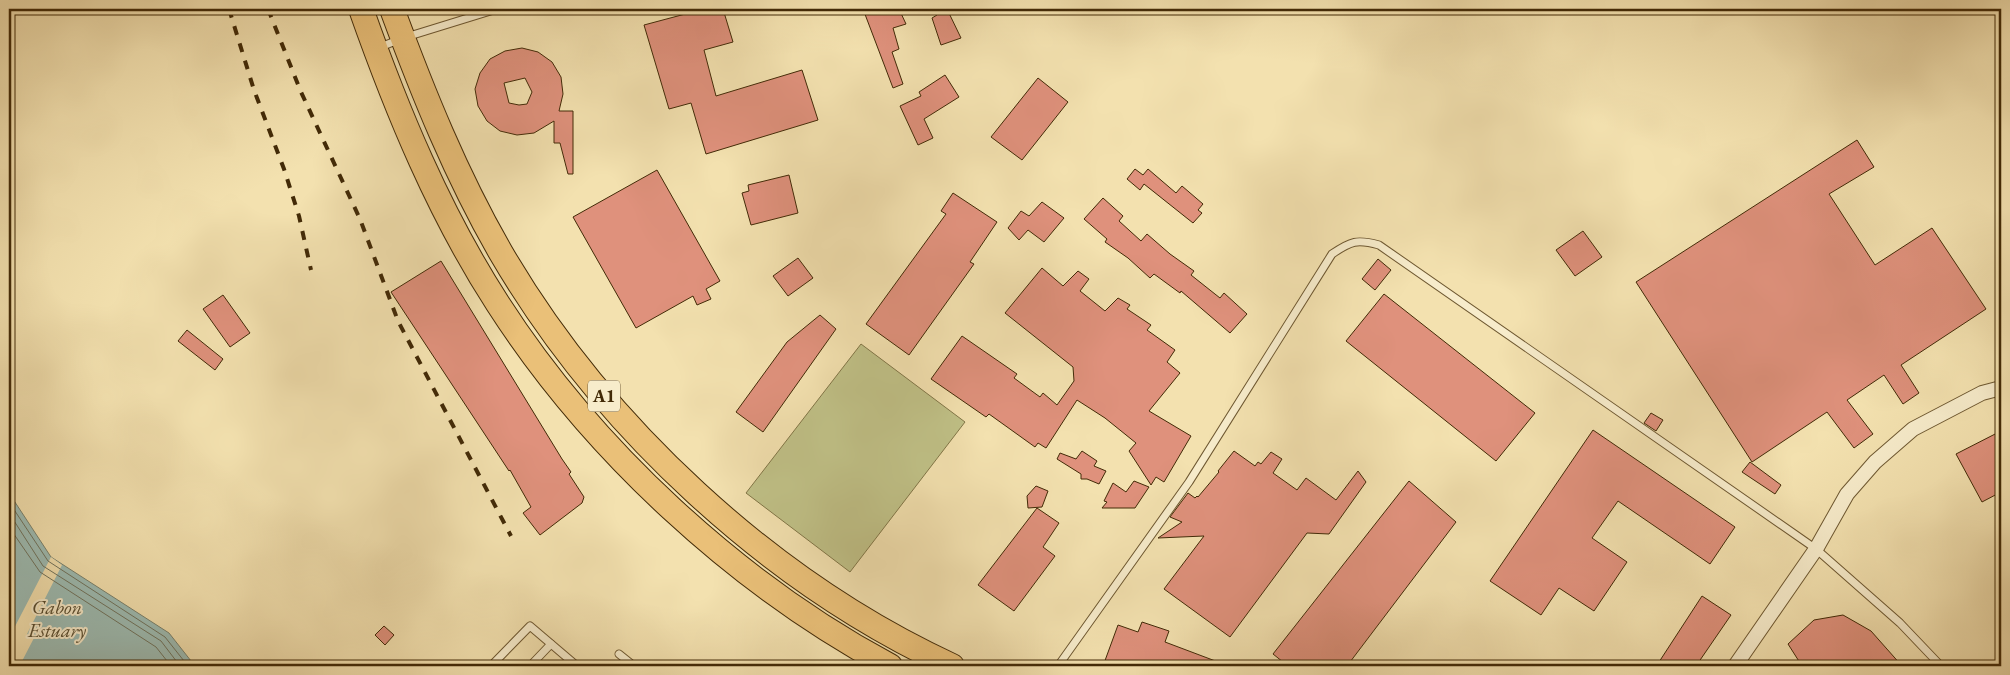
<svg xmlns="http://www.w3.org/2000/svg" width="2010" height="675" font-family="'EB Garamond',serif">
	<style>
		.green { fill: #c0c187; stroke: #817647 }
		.water { fill: #9dbcb3; stroke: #79826e }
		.pier { fill: #f3e1af }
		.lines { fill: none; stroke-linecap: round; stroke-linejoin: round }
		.shore { stroke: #70735d; stroke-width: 1 }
		.building { fill: #df917c; stroke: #422a07; fill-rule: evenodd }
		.service-casing { stroke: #6e5831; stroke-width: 9 }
		.minor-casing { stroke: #6e5831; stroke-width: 16 }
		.trunk-casing { stroke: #422a07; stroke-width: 26 }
		.service { stroke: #f7eccb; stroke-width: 7 }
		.minor { stroke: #f7eccb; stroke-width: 14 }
		.trunk { stroke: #eac078; stroke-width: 24 }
		.rail { stroke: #422a07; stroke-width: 4; stroke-dasharray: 9 9; stroke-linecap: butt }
		.labels { text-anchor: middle; stroke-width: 4; stroke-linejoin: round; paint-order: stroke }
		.shield { fill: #f7eccb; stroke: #786442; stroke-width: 1 }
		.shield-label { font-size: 18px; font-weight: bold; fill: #422a07 }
		.water-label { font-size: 20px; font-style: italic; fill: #594e32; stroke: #f7eccb }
	</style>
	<rect width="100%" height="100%" fill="#f3e1af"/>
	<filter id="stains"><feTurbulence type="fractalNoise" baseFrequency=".004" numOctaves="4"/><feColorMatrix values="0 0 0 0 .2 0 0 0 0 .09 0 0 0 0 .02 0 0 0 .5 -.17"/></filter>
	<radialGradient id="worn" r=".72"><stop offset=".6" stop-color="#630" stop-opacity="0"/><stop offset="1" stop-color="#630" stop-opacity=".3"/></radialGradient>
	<polygon class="green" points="861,344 965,422 850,572 746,493"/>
	<polygon class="water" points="9,493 51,557 169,633 195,666 9,666"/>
	<polygon class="pier" points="51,557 62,565 27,634 34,638 20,665 12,660 9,666 9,638"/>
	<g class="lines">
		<g class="shore">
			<polyline points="9,502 48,561 165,637 188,666"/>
			<polyline points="9,513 43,566 161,641 180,666"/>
			<polyline points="9,527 40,572 156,647 171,666"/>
		</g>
	</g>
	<g class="building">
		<polygon points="704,9 723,9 733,42 704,50 716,96 802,70 818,120 706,154 691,103 669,109 644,25"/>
		<polygon points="863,9 899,9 906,24 893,28 899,49 892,52 903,84 893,88"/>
		<polygon points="935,9 947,9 961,38 941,45 932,18 937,15"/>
		<path d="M522,48L538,52L552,62L561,77L563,94L559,111H573V174H568L560,143H554V121L534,133L517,135L500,131L487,121L478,106L475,89L480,73L490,59L505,51ZM525,78L532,92L527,104L519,105L509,103L504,83Z"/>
		<polygon points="945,75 959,97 924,119 933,138 918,145 900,106 921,96 919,92"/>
		<polygon points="1038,78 1068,102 1022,160 991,137"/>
		<polygon points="1857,140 1874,167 1829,194 1875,265 1932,228 1986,309 1901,365 1919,393 1903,404 1884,375 1847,400 1873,434 1854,448 1827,412 1752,462 1636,282"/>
		<polygon points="1135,169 1143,175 1148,169 1176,193 1182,186 1203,204 1198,210 1202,213 1193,223 1144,184 1140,190 1127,179"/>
		<polygon points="657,170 720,281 706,289 711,299 697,305 693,296 636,328 573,217"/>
		<polygon points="789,175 798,213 751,225 742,193 749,191 748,185"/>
		<polygon points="953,193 997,222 970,262 974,264 909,355 866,324 946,214 941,211"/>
		<polygon points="1103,198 1123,216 1119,221 1141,241 1147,234 1170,254 1194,271 1191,275 1220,298 1224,293 1247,314 1230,333 1181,291 1180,293 1154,274 1150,278 1128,258 1105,242 1107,239 1084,219"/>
		<polygon points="1042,202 1064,218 1044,242 1028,230 1019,240 1008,228 1021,211 1029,216"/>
		<polygon points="1583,231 1602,257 1575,276 1556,250"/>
		<polygon points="798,258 813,278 788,296 773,276"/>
		<polygon points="1378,259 1391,270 1375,290 1362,279"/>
		<polygon points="441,261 562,459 571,472 569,474 584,497 582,503 540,535 523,513 531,507 510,470 509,471 391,292"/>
		<polygon points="1042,268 1063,286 1078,271 1089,279 1080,291 1105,311 1118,298 1130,305 1127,309 1151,325 1147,330 1175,350 1167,362 1180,373 1149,411 1191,436 1164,482 1156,477 1151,485 1129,451 1136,443 1105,418 1077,400 1046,448 1038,443 1035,447 989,414 986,417 931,379 962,336 1017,374 1014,378 1040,397 1043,393 1057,405 1074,381 1073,367 1005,313"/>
		<polygon points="1384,294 1535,413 1496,461 1346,341"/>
		<polygon points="223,295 250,333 230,347 203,309"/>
		<polygon points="820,315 836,329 763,432 736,412 787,342"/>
		<polygon points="187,330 223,359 215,370 178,341"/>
		<polygon points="1651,413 1663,420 1656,431 1644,423"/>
		<polygon points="1593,430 1735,527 1710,564 1618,501 1592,538 1627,562 1594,611 1559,588 1541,615 1490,581"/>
		<polygon points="2001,431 2001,492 1982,502 1956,454"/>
		<polygon points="1082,451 1097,461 1094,466 1106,471 1099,484 1087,479 1081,479 1081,474 1057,459 1060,453 1076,459"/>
		<polygon points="1234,451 1255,466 1258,462 1261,464 1271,452 1282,459 1273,473 1297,490 1306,478 1336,500 1358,471 1366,482 1329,534 1307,533 1230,637 1164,589 1204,536 1158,538 1182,522 1170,517 1188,493 1195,498 1197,496 1198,497 1219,472 1218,471"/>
		<polygon points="1750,462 1781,485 1775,494 1742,472"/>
		<polygon points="1134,481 1149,487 1135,508 1102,508 1107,502 1104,501 1113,483 1126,492"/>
		<polygon points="1409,481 1456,522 1347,666 1288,666 1273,654"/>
		<polygon points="1036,486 1048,491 1042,507 1028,508 1027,496"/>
		<polygon points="1037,508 1059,523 1043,547 1055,556 1014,611 978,585"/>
		<polygon points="1702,596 1731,615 1696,666 1666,666 1659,662"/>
		<polygon points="1843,615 1871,631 1902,666 1802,666 1788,644 1814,620"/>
		<polygon points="1142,622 1169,631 1165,642 1226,665 1226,666 1103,666 1118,625 1138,632"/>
		<polygon points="384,626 394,635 385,645 375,635"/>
	</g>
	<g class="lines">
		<g class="service-casing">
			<g id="service">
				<polyline points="378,48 403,38 497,9"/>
				<polyline points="619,654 634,666"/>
				<polyline points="491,666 530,626 577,666"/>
				<polyline points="530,666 551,644"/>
				<path d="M1058,666L1189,482L1332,254C1351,241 1357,239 1379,245L1816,549L1900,623L1941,666"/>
			</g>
		</g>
		<g class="minor-casing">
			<polyline id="minor" points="1735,666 1816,549 1847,494 1875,462 1913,429 1982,393 2001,388"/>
		</g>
		<g class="trunk-casing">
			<g id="trunk">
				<path d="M361,9C397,111 439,213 498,304C592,450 737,584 890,666"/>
				<path d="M392,9C423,93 456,175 501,253C602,426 770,582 952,666"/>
			</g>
		</g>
		<use href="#service" class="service"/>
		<use href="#minor" class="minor"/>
		<use href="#trunk" class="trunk"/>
		<g class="rail">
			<polyline points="229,9 254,90 284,169 299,216 311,270"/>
			<polyline points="268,9 301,92 360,219 398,321 511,536"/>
		</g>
	</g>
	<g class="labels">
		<rect class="shield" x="588" y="380.5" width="32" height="31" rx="4"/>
		<g class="shield-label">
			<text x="604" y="402">A1</text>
		</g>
		<g class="water-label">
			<text x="57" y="614">Gabon<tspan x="57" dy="23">Estuary</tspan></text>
		</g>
	</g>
	<rect width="2010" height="675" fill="none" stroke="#f3e1af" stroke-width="30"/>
	<rect x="10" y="10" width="1990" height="655" fill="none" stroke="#422a07" stroke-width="2.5"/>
	<rect x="15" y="15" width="1980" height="645" fill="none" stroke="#422a07"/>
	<rect width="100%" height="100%" filter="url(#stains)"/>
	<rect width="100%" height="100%" fill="url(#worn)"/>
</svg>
